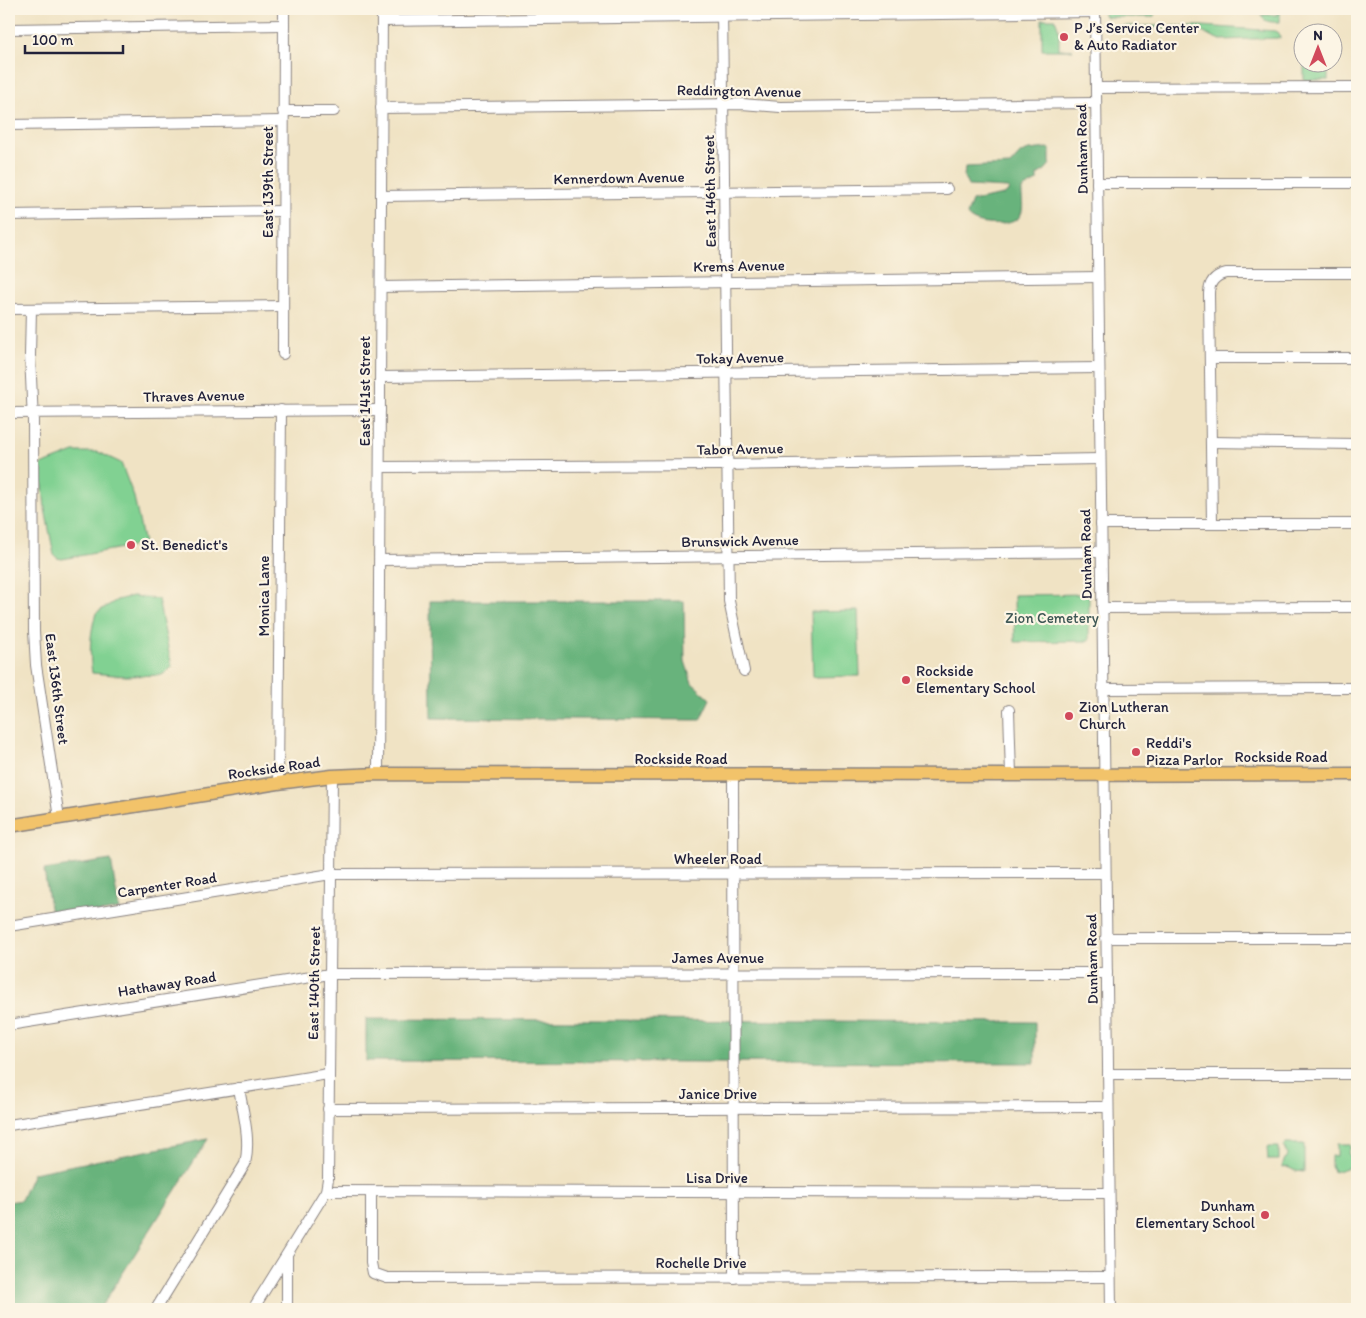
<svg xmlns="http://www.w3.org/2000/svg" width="1366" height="1318" font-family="Itim,sans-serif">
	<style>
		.green { fill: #81d192; stroke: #527a66 }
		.forest { fill: #68b37c; stroke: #456a5c }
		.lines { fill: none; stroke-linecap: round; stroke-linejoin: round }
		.minor-casing { stroke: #898280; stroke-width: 12 }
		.major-casing { stroke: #898280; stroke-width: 15 }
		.minor { stroke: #fff; stroke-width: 10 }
		.major { stroke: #f2c36a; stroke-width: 12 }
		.poi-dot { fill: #d1495b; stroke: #fcf5e5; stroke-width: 2 }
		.labels { text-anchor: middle; stroke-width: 4.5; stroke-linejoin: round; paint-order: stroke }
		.poi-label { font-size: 15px; fill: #22223b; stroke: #fcf5e5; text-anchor: start }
		.street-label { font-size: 15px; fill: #22223b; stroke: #fcf5e5 }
		.park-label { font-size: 15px; fill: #3e5755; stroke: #fcf5e5 }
	</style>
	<rect width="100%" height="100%" fill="#fcf5e5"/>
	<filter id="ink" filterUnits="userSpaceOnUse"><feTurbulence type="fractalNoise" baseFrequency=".02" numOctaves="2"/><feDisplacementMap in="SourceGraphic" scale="10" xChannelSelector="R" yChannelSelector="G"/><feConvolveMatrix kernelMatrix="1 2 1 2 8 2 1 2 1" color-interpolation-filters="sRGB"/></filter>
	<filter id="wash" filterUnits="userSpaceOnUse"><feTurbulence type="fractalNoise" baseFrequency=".0096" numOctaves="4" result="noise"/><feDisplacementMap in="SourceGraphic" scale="20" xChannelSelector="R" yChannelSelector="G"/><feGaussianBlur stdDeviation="1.12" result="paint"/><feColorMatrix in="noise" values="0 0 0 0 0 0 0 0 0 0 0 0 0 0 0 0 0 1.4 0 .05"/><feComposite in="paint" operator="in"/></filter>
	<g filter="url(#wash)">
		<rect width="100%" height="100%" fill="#f0e3c4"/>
		<g class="green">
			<polygon points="1104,9 1158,9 1153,17 1106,17 1104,15"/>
			<path d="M1277,9H1280V22C1272,22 1264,23 1261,15H1277Z"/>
			<polygon points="1042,19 1055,19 1059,30 1059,49 1073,50 1042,50"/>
			<polygon points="1104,26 1202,26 1276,31 1279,33 1280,38 1220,40 1192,28 1104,28"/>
			<rect x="1304" y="63" width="24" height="17"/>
			<polygon points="74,452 98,452 121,463 134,497 144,544 62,559 57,558 54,555 45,509 41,465"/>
			<polygon points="1089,594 1089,641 1015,642 1014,595"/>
			<path d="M133,596L158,599L172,667L162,675L126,676L92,673C89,652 90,633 96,613L117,600Z"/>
			<polygon points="858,611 860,676 813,677 811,612"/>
			<polygon points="1286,1144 1304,1144 1304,1172 1296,1171 1287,1167 1283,1168 1283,1163 1287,1155 1284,1146"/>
			<polygon points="1337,1144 1349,1144 1351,1146 1348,1153 1353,1161 1353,1166 1334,1172 1333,1168 1331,1167 1331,1156 1337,1156"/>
			<polygon points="1267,1147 1279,1147 1279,1160 1268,1160"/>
		</g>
		<g class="forest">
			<path d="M1048,148L1050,149V164L1045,170L1037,175V181L1022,189C1021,197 1025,209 1020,216C1013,228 974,227 967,215L972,201L1003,195L1007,193L1009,189L1007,188L968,186L964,177L965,167L1010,165L1021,153L1029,150Z"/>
			<polygon points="430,601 684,601 685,661 692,683 710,699 700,720 431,718"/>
			<polygon points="111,860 119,909 52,920 44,870"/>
			<polygon points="366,1019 1035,1022 1035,1063 366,1061"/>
			<polygon points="208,1139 100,1309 9,1309 9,1202 21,1200 33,1173"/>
		</g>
	</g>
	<g filter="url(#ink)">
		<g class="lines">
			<g class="minor-casing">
				<g id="minor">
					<polyline points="722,9 729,601 744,671"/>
					<polyline points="1095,9 1111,1309"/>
					<polyline points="382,21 1095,12"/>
					<polyline points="9,29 284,25"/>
					<polyline points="1096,88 1357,87"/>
					<polyline points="381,108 742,104 780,107 1096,103"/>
					<polyline points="283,111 334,111"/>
					<polyline points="9,125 283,121"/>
					<polyline points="1097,183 1357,183"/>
					<polyline points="381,196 947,189"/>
					<polyline points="9,215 283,211"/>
					<polyline points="381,287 1098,277"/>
					<polyline points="9,309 283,306"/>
					<polyline points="31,309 30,355 33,421 34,631 36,665 59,818"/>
					<polyline points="283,354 284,9"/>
					<polyline points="1210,358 1357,358"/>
					<polyline points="381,377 1099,368"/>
					<polyline points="9,413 380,410"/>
					<polyline points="1211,442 1357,444"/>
					<polyline points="380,467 720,465 1100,459"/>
					<path d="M1212,523L1209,294C1209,283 1214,276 1226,273H1357"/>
					<polyline points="1101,524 1357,524"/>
					<polyline points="380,560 1101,552"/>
					<polyline points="1102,608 1357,607"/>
					<polyline points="1103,689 1357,688"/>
					<polyline points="1009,710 1011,775"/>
					<polyline points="378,774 382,9"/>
					<polyline points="733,775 734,1278"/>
					<polyline points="278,783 281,410"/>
					<polyline points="9,926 331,874 1105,873"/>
					<polyline points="1106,938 1357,938"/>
					<polyline points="9,1025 330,974 1107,973"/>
					<polyline points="1108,1074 1357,1074"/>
					<polyline points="328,1109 1108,1107"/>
					<polyline points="9,1125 328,1074"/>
					<polyline points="326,1191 1108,1193"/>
					<polyline points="371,1192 371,1263 373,1273 387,1278 1110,1277"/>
					<polyline points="287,1255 287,1309"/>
					<path d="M156,1309L245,1164C251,1139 243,1113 239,1088"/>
					<polyline points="253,1309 326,1191 328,1179 332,776"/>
				</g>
			</g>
			<g class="major-casing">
				<polyline id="major" points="9,826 278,783 332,776 378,774 1011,775 1357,774"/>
			</g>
			<use href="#minor" class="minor"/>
			<use href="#major" class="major"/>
		</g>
	</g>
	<g class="poi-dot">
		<circle cx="1064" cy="37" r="5"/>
		<circle cx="131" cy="545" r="5"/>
		<circle cx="906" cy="680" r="5"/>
		<circle cx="1069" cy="716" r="5"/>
		<circle cx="1136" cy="752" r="5"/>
		<circle cx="1265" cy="1215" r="5"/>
	</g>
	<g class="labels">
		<g class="poi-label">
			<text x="1074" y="33">P J’s Service Center<tspan x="1074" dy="17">&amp; Auto Radiator</tspan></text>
			<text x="141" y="550">St. Benedict's</text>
			<text x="916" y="676">Rockside<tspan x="916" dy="17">Elementary School</tspan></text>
			<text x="1079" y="712">Zion Lutheran<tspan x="1079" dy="17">Church</tspan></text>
			<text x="1146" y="748">Reddi's<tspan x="1146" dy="17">Pizza Parlor</tspan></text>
			<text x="1255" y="1211" text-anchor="end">Dunham<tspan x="1255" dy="17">Elementary School</tspan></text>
		</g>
		<g class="street-label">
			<text transform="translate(739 91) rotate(1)" y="5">Reddington Avenue</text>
			<text transform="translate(1082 149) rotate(-91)" y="5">Dunham Road</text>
			<text transform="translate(619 178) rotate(-1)" y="5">Kennerdown Avenue</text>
			<text transform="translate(268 182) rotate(-90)" y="5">East 139th Street</text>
			<text transform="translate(710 191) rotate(-91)" y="5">East 146th Street</text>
			<text transform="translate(739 266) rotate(-1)" y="5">Krems Avenue</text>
			<text transform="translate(740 358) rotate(-1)" y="5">Tokay Avenue</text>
			<text transform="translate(365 391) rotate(-90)" y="5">East 141st Street</text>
			<text transform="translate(194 396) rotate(-1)" y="5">Thraves Avenue</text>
			<text transform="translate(740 449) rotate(-1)" y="5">Tabor Avenue</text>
			<text transform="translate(740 541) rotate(-1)" y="5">Brunswick Avenue</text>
			<text transform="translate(1086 554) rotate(-91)" y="5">Dunham Road</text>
			<text transform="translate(264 596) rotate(-90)" y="5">Monica Lane</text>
			<text transform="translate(57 689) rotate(83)" y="5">East 136th Street</text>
			<text x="1281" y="762">Rockside Road</text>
			<text x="681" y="764">Rockside Road</text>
			<text transform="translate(274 768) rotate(-8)" y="5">Rockside Road</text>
			<text x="718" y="864">Wheeler Road</text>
			<text transform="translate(167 885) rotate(-9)" y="5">Carpenter Road</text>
			<text x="718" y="963">James Avenue</text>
			<text transform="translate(1092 959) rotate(-91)" y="5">Dunham Road</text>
			<text transform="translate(314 983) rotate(-89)" y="5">East 140th Street</text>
			<text transform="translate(167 984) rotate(-9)" y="5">Hathaway Road</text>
			<text x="718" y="1099">Janice Drive</text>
			<text x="717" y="1183">Lisa Drive</text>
			<text x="701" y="1268">Rochelle Drive</text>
		</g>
		<g class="park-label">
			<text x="1052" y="623">Zion Cemetery</text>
		</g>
	</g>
	<rect width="1366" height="1318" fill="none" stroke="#fcf5e5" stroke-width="30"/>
	<g transform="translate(1318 48)"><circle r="24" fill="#fcf5e5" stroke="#a5a1a1"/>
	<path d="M0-4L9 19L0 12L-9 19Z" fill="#d1495b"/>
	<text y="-8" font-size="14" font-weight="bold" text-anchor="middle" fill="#22223b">N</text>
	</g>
	<path d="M25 45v8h98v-8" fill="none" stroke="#22223b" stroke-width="2.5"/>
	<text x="32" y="45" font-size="15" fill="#22223b" stroke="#fcf5e5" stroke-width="4" paint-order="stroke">100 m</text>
</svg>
